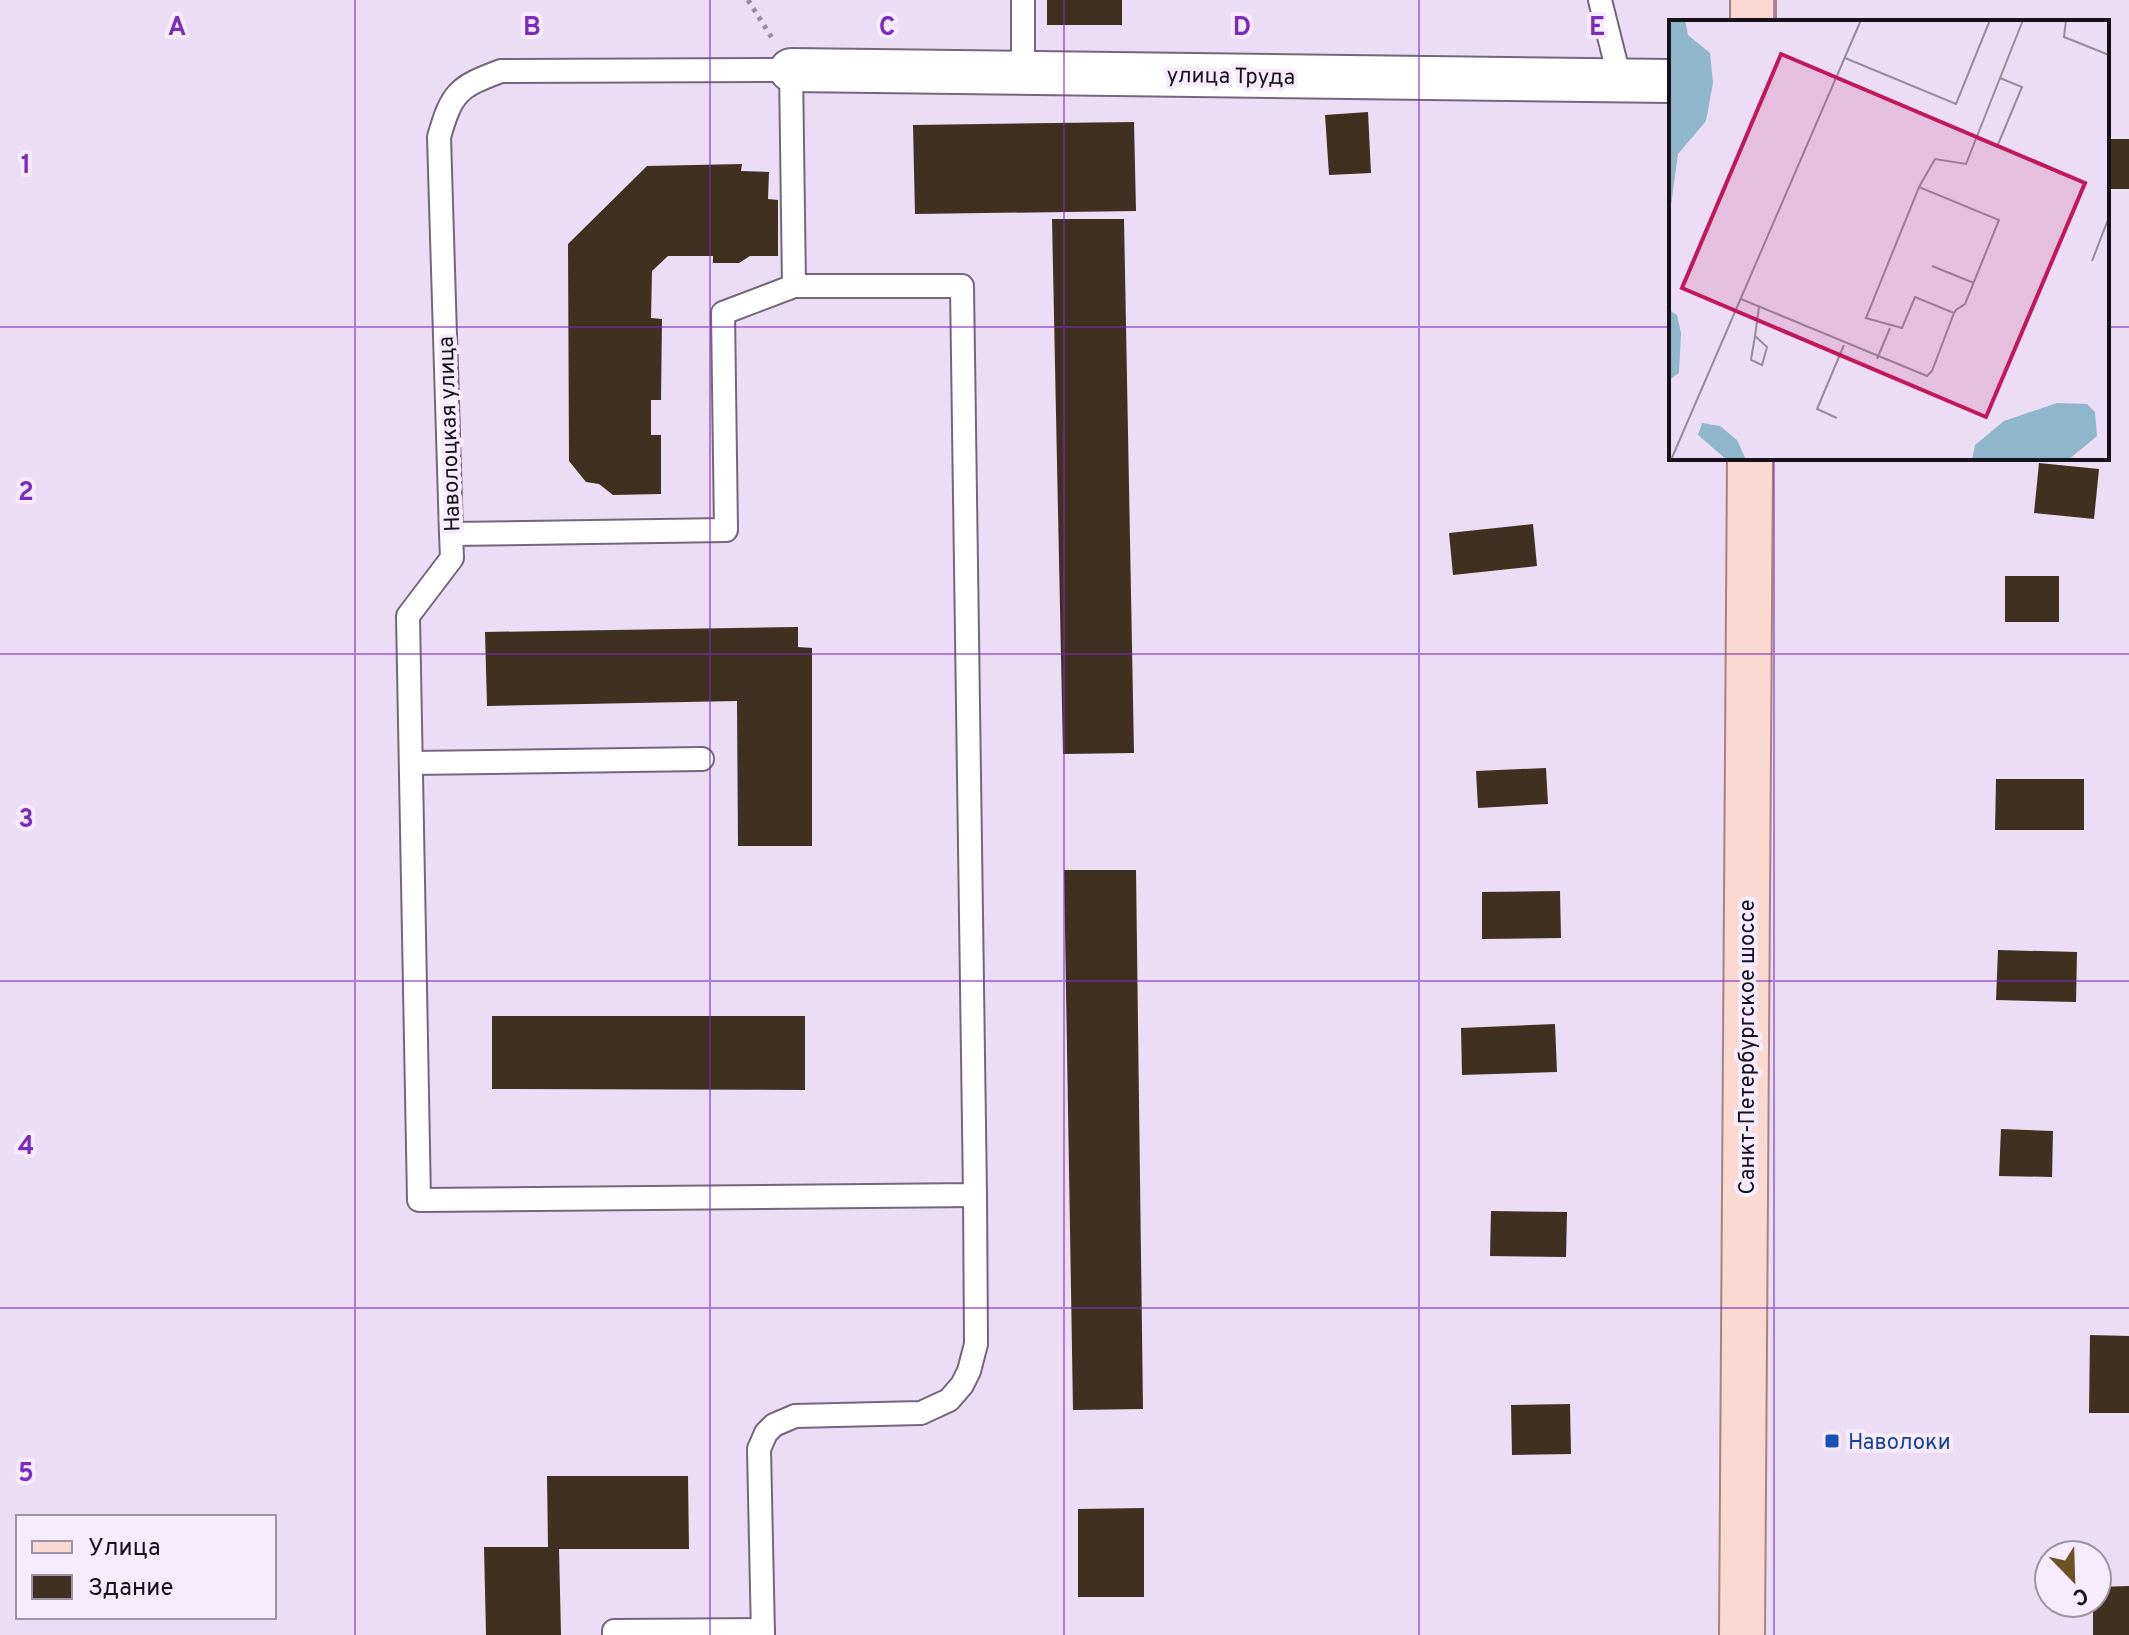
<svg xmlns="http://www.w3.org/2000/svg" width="2129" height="1635" font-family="Overpass,sans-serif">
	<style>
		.building { fill: #40301f }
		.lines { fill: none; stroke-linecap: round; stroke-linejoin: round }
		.service-casing { stroke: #74677c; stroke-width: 26 }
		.minor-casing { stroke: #74677c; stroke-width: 46 }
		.primary-casing { stroke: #a9827c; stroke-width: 48 }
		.path { stroke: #988d9f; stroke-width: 5; stroke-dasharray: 4 6; stroke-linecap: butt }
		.service { stroke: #fff; stroke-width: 22 }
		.minor { stroke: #fff; stroke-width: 42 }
		.primary { stroke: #fad9d0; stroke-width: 44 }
		.grid { fill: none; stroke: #7b2cbf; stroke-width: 2; stroke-opacity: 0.55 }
		.transit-dot { fill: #1a4fb4; stroke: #f7ebff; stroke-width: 3 }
		.labels { text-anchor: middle; stroke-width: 8; stroke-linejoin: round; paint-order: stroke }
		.street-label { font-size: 22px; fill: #17121a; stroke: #f7ebff }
		.transit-label { font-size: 22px; fill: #164399; stroke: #f7ebff; text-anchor: start }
		.inset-road { fill: none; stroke: #968c9d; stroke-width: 2 }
		.view { fill: #c2185b; fill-opacity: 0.15; stroke: #c2185b; stroke-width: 4 }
		.inset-edge { fill: none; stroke: #17121a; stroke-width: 4 }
		.grid-label { font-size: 26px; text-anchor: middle; font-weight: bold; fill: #7b2cbf; stroke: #f7ebff; stroke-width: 8; stroke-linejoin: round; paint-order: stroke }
	</style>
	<rect width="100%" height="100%" fill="#ebddf5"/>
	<g class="building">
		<rect x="1047" y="0" width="75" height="25"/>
		<polygon points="1368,112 1371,173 1329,175 1325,115"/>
		<polygon points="1134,122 1136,211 915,214 913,125"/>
		<rect x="2107" y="139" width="22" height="50"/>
		<polygon points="742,164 741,171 769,172 768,199 778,200 778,256 750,256 739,263 713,263 713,256 668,256 652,271 651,318 662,319 661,400 651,400 651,435 661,435 661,494 613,495 599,484 586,482 569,461 568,244 647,166"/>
		<polygon points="1052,219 1124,219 1134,753 1063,754"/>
		<polygon points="2039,463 2099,469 2094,519 2034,513"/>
		<polygon points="1533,524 1537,566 1453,575 1449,533"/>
		<rect x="2005" y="576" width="54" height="46"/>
		<polygon points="798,627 798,647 812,648 812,846 738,846 737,701 487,706 485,632"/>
		<polygon points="1546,768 1548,804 1478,808 1476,771"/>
		<polygon points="1996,779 2084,779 2084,830 1995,830"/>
		<polygon points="1064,870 1136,870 1143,1409 1073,1410"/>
		<polygon points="1560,891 1561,938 1482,939 1482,892"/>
		<polygon points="1998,950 2077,952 2076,1002 1996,1000"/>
		<polygon points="492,1016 805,1016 805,1090 492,1089"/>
		<polygon points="1555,1024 1557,1072 1462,1075 1461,1028"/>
		<polygon points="2001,1129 2053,1131 2052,1177 1999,1176"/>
		<polygon points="1491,1211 1567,1212 1566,1257 1490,1256"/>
		<polygon points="2090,1335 2129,1336 2129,1413 2089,1413"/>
		<polygon points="1570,1404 1571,1454 1512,1455 1511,1405"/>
		<polygon points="547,1476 688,1476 689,1549 559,1549 561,1635 486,1635 484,1547 548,1547"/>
		<polygon points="1144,1508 1144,1597 1078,1597 1078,1509"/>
		<polygon points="2129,1586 2129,1635 2093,1635 2093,1603 2097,1603 2097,1587"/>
	</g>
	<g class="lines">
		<g class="service-casing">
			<g id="service">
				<polyline points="1023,0 1023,73"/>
				<polyline points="1600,0 1620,80"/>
				<path d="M451,534L726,530L723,313L794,286H962L975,1195L419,1200L408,616L452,558L451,534L439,137C452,92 458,87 501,71L791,70L794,286"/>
				<polyline points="411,763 702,759"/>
				<polyline points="614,1635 614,1631 763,1630"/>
				<polyline points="763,1635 759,1449 766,1433 774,1425 795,1416 921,1413 949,1400 962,1385 969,1371 976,1344 975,1195"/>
			</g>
		</g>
		<g class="minor-casing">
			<polyline id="minor" points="791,70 1671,81"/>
		</g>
		<g class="primary-casing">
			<g id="primary">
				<polyline points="1753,22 1753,0"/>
				<polyline points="1742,1635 1750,458"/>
			</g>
		</g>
		<polyline class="path" points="748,0 772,38"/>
		<use href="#service" class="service"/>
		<use href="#minor" class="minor"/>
		<use href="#primary" class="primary"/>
	</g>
	<path class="grid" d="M355,0V1635M710,0V1635M1064,0V1635M1419,0V1635M1774,0V22M0,327H1671M2107,327H2129M1774,458V1635M0,654H2129M0,981H2129M0,1308H2129"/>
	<rect class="transit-dot" x="1824" y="1433" width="16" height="16" rx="4"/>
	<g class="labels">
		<g class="street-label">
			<text transform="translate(1231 75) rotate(1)" y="8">улица Труда</text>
			<text transform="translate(448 434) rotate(-92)" y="8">Наволоцкая улица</text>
			<text transform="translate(1746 1047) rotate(-90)" y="8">Санкт-Петербургское шоссе</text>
		</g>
		<g class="transit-label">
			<text x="1848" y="1449">Наволоки</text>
		</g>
	</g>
	<g transform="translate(1669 20)">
		<rect width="440" height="440" fill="#ebddf5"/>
		<path d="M0,0H16L19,15L41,33L44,63L37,101L9,134L0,200ZM0,290L8,295L12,313L10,353L0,360ZM388,383L418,384L426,392L428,416L399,440H303L306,425L335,401ZM33,403L51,406L68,420L77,440H58L29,415Z" fill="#90b6cb"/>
		<path class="inset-road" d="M397,0L395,17L440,35M176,38L287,84L321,0M307,118L328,127L353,67L331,58M250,167L266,139L297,144L354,0M423,241L440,197M263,246L305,263M72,279L258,356L263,351L285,293L287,290L296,284L330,200L250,167L197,298L233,308L246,277L285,293M86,316L98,327L93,345L82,340L86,316L90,287M208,339L221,308M168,398L148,389L175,325M2,440L192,0"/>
		<path class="view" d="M112,34L416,163L317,397L13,268Z"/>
		<rect width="440" height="440" class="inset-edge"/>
	</g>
	<g class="grid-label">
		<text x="177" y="35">A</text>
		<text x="532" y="35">B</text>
		<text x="887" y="35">C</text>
		<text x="1242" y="35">D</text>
		<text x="1597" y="35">E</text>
		<text x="26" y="173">1</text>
		<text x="26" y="500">2</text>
		<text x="26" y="827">3</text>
		<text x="26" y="1154">4</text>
		<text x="26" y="1481">5</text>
	</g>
	<rect x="16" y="1515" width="260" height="104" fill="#f7ebff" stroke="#9d94a3" stroke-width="2"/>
	<rect x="32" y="1541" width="40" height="12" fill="#fad9d0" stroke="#9d94a3" stroke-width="2"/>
	<text x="88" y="1555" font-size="24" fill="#17121a">Улица</text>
	<rect x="32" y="1575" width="40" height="24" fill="#40301f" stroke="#9d94a3" stroke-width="2"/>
	<text x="88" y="1595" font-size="24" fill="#17121a">Здание</text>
	<g transform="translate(2073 1579) rotate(157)"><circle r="38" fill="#f7ebff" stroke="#9d94a3" stroke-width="2"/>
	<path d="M0-6L14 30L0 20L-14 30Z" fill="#6d5224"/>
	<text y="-12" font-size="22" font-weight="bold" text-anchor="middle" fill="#17121a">С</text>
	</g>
</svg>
